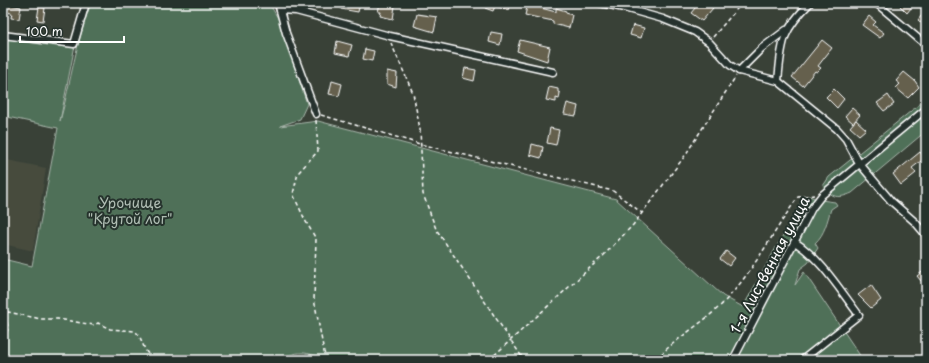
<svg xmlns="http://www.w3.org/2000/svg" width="929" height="363" font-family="'Playpen Sans',sans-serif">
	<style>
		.built { fill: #464b3e }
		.green { fill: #506f58; stroke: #a8b7ac }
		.building { fill: #65614e; stroke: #fff }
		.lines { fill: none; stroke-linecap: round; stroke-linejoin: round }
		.street-casing { stroke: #fff; stroke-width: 9 }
		.path { stroke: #fff; stroke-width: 1.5; stroke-dasharray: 4 3; stroke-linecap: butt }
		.street { stroke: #26332d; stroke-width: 6 }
		.labels { text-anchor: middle; stroke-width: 4; stroke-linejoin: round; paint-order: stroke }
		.park-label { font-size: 14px; fill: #b0beb4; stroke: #26332d }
		.street-label { font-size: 14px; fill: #fff; stroke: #26332d }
	</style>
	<rect width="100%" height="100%" fill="#394137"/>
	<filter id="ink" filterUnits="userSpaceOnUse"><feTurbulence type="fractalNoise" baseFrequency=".025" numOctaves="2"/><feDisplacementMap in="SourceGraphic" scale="8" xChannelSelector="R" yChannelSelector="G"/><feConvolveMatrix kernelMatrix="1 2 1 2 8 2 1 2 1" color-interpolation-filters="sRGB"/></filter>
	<g filter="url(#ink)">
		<polygon class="built" points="3,159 46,168 33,251 3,244"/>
		<g class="green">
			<path d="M91,3H269L279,20L307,104L300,119L280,126L318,121L616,199L723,296L743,307L802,201L809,196L817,199L731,360H323C309,351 295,350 281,360H3V259L32,266L58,128L3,116V37L75,45L60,121C71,82 76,41 91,3Z"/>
			<path d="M926,99V131L852,193C838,199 832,198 823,186L829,177Z"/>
			<path d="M821,200L835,202L837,205L831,209C827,221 825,234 815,243L818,248L808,263L800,269L795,285L804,272L863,360H734L812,212Z"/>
		</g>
		<g class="building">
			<polygon points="342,3 360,3 358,12 341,9"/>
			<polygon points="380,3 395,6 393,19 380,16 381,12 378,12"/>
			<polygon points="486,3 511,3 509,10 495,6 493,11 485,8"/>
			<polygon points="528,3 542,5 541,8 556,12 556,8 566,11 566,13 572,15 569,28 553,24 553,21 525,15"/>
			<polygon points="699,3 706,3 713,8 702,21 691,13"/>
			<polygon points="903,3 915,3 907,13 900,6"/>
			<polygon points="3,4 21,7 19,19 11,18 12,13 3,12"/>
			<polygon points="39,7 45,8 43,21 37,20"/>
			<polygon points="926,10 926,27 918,20"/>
			<polygon points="417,14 437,17 434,32 414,26"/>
			<polygon points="869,16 876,22 873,25 884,33 880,38 862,25"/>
			<polygon points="633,25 644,28 641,38 630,35"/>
			<polygon points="491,32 502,34 500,45 489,42"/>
			<polygon points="520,40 550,47 547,61 517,51"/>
			<polygon points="822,40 832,48 818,66 821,68 817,72 815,71 803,86 792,77"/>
			<polygon points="337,41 352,45 349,56 335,53"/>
			<polygon points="365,49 374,51 372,61 363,59"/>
			<polygon points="465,68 476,70 474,81 463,78"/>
			<polygon points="387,71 397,73 396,87 387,84"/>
			<polygon points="904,72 915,81 919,87 908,98 896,88 900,84 896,81"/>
			<polygon points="332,81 342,84 339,96 329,94"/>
			<polygon points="549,87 558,89 558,92 560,93 559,99 556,98 556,102 546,100"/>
			<polygon points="834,89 844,99 837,108 826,97"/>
			<polygon points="888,95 894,104 884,111 877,103"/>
			<polygon points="567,103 578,106 576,116 564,114"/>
			<polygon points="852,108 860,115 853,123 845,116"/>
			<polygon points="856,120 866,129 859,135 850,127"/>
			<polygon points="550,128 559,130 556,145 547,143"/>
			<polygon points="532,144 543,147 541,158 530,155"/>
			<polygon points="920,152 925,158 912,168 916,173 901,185 893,174"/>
			<polygon points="726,251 735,258 729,266 720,259"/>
			<polygon points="926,269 926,287 917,276"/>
			<polygon points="871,285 881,300 871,308 858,295"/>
		</g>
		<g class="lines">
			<g class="street-casing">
				<g id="street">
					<polyline points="278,3 286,33 316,114"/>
					<polyline points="600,3 624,8 663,19 695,32 709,42 730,65 739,71 778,81 837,129 846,139 859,163 891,201 915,222 926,235"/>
					<polyline points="876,3 926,45"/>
					<polyline points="280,10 296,11 390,36 553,72"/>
					<polyline points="3,35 74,44 86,3"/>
					<polyline points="739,71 762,48 786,30"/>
					<path d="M778,81C782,42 781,32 810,3"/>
					<path d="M795,242C822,260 839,289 859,315L802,360"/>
					<polyline points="733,360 812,208 822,195 926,109"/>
				</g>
			</g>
			<g class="path">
				<polyline points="713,37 742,3"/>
				<polyline points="391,43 413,93 420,129 423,194 436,229 524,360"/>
				<polyline points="321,115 420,144 613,191 642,213"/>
				<polyline points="316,120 318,151 298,173 293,194 305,220 316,239 314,299 324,352 327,360"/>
				<path d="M3,339L8,329L6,314L8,312L41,319H58L94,325L98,323L110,329L135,331C145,340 140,350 155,360"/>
				<polyline points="489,360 604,255 633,225 684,157 736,76"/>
				<path d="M656,360C676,337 705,323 726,300C754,270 774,231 798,197L814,195"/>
			</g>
			<use href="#street" class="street"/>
		</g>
	</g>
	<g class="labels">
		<g class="park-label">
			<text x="130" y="208">Урочище<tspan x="130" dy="16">"Крутой лог"</tspan></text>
		</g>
		<g class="street-label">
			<text transform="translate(770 265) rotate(-62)" y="5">1-я Лиственная улица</text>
		</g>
	</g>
	<rect width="929" height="363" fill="none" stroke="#26332d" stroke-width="16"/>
	<rect x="8" y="8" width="913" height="347" fill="none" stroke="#fff" stroke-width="1.5" filter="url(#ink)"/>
	<path d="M20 36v6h104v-6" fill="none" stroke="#ffffff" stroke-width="2"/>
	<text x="26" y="36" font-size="12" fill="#ffffff" stroke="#26332d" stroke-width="3" paint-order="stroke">100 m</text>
</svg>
